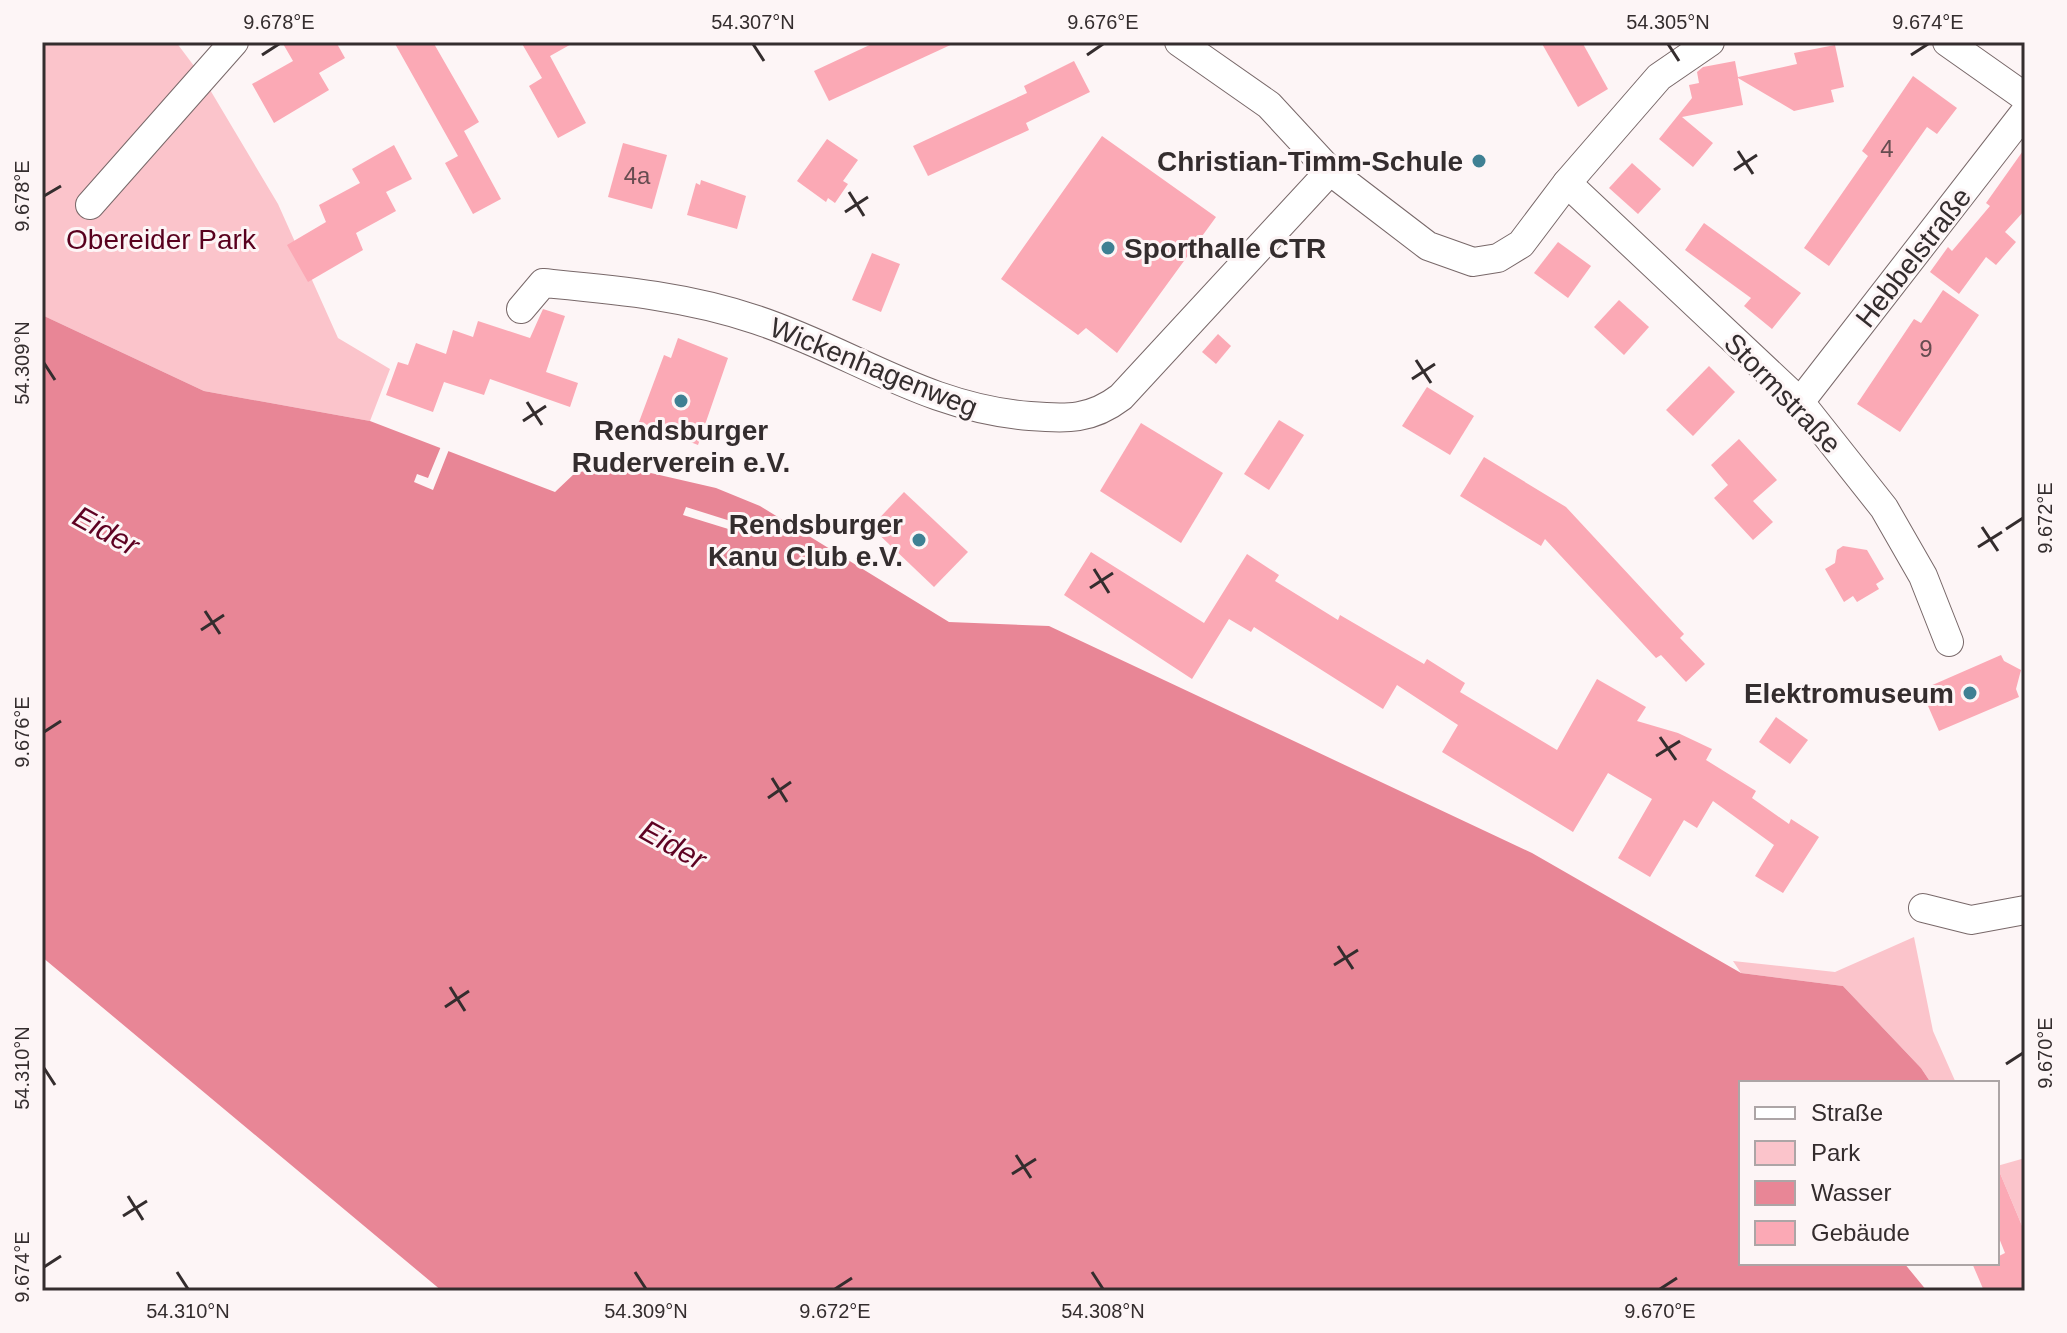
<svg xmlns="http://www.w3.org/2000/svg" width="2067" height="1333" font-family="Helvetica,sans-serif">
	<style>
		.green { fill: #fbc4cb }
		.water { fill: #e88696 }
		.pier { fill: #fdf5f6 }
		.building { fill: #fba9b5 }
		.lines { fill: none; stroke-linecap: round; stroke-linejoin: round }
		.minor-casing { stroke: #786869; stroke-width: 30 }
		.minor { stroke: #fff; stroke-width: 28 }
		.ticks { fill: none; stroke: #342d2e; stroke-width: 3 }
		.poi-dot { fill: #3f8093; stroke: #fdf5f6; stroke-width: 3 }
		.labels { text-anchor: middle; stroke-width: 6; stroke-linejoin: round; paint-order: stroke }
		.number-label { font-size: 24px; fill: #664c50 }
		.poi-label { font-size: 28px; font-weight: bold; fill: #342d2e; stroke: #fdf5f6; text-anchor: end }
		.park-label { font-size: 28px; fill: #59001e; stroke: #fdf5f6 }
		.street-label { font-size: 28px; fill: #342d2e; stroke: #fdf5f6 }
		.water-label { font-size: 30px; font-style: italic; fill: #5e0222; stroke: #fdf5f6 }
		.neatline { fill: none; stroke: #342d2e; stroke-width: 3 }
		.ticks-label { font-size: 20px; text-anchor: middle; fill: #342d2e }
	</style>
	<rect width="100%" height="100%" fill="#fdf5f6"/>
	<g class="green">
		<polygon points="42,42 176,42 203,78 278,204 338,338 390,369 370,421 204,391 42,315"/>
		<polygon points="1914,937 1933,1031 1956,1083 1931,1083 1921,1068 1843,986 1741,973 1733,961 1835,972"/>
		<polygon points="2025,1158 2025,1233 1997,1166"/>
	</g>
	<polygon class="water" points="42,315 204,391 370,421 555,492 575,473 616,465 716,488 760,506 949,622 1049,626 1532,853 1741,973 1843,986 1921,1068 1931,1083 1741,1083 1741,1263 1904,1263 1927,1291 442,1291 42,957"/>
	<g class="pier">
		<polygon points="442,444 450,447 433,490 414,482 417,474 428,478"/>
		<polygon points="686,507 740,524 738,532 683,515"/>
	</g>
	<g class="building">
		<polygon points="282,42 336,42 345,58 319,73 329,90 274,123 252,84 293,61"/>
		<polygon points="394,42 433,42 479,122 464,131 501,199 473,214 445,163 458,156"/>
		<polygon points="521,42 575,42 550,56 586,123 558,138 529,86 542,78"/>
		<polygon points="876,42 957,42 829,101 814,71"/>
		<polygon points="1541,42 1582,42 1608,89 1578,107"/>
		<polygon points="1835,45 1844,87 1831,90 1834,102 1794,111 1738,78 1743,105 1682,117 1713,143 1693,167 1659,139 1692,98 1689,85 1699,83 1697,72 1703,67 1735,61 1738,77 1797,64 1794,53"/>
		<polygon points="1074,61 1090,92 1026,123 1029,130 928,176 913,146 1027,93 1024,86"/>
		<polygon points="1913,76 1957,108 1937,134 1927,127 1829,266 1804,248 1868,156 1862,151"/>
		<polygon points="1102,136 1216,217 1117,353 1086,328 1078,335 1001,279"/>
		<polygon points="827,139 858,160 843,181 848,184 835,203 828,198 826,202 797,181"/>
		<polygon points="623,143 667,155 652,209 608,197"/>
		<polygon points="394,145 412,179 386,192 396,211 356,233 363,250 308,282 287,245 326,222 319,205 360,183 352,169"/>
		<polygon points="2025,148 2025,210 2005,232 2016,242 1996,265 1986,257 1959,294 1930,272 1948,247 1952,251 1990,206 1986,203"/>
		<polygon points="1632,163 1661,189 1638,214 1609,188"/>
		<polygon points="701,180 746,196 737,229 687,215 696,183 700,185"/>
		<polygon points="1704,223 1801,293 1772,329 1744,306 1751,298 1685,250"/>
		<polygon points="1558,242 1591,266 1568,298 1534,273"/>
		<polygon points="872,253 900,264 881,312 852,300"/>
		<polygon points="1943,290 1979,315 1900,432 1857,404 1914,319 1921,323"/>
		<polygon points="1619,300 1649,327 1624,355 1594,327"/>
		<polygon points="543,309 565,316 546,372 578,383 570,407 490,379 484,395 444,382 433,412 386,395 398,362 408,365 416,343 446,354 453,330 473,337 478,321 530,338"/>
		<polygon points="1218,334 1231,346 1216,364 1202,352"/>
		<polygon points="678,338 728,358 698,445 639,422 664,355 671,358"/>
		<polygon points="1709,366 1735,392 1693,436 1666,410"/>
		<polygon points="1427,387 1474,416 1450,455 1402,426"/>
		<polygon points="1279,420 1304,435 1269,490 1244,474"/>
		<polygon points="1141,423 1223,473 1181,543 1100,491"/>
		<polygon points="1739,439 1777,480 1753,501 1773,522 1753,540 1714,498 1728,485 1711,465"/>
		<polygon points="1484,457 1566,507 1684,634 1680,638 1705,664 1686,682 1661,655 1656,658 1545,539 1541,546 1460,496"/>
		<polygon points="904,492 968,552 934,587 871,527"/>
		<polygon points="1843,546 1867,550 1884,579 1876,584 1879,589 1857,602 1853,596 1844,602 1825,569 1835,563 1837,550"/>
		<polygon points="1091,552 1204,623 1247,554 1279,575 1275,581 1338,620 1340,615 1424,664 1427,659 1465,683 1460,692 1557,750 1597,679 1646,707 1637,721 1678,733 1712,749 1706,760 1756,791 1752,798 1789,824 1791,819 1819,837 1783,893 1755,876 1774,845 1713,801 1697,828 1684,820 1650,877 1618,858 1652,799 1608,773 1573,832 1442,752 1458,725 1397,685 1383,709 1254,627 1251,632 1229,619 1192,679 1064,595"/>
		<polygon points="2001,655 2004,661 2021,670 2016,689 2019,697 1939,731 1921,690"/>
		<polygon points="1776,717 1808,740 1790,764 1759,742"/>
		<polygon points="1997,1166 2025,1233 2025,1291 1984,1291 1972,1263 1997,1263 1997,1257 2005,1253 1997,1233"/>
	</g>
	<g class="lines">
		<g class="minor-casing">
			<g id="minor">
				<polyline points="1179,42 1269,105 1330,171 1428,246 1473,262 1498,258 1521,244 1567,183 1659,77 1710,42"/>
				<polyline points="1947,42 2025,97"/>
				<polyline points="1567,183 1800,402 1884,508 1923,576 1949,642"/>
				<polyline points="90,205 234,42"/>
				<path d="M521,309L543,283C616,290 687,296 757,320C853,352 926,408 1030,416C1067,419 1091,420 1121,397L1330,171"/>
				<polyline points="1800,402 2025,112"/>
				<polyline points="1923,908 1971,920 2025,910"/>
			</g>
		</g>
		<use href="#minor" class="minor"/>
	</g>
	<path class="ticks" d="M753,44L764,61M1668,44L1679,61M262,55L279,44M1087,55L1103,44M1911,55L1928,44M1738,151L1753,174M1734,170L1757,155M849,192L864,216M44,196L61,186M845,212L868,197M1416,360L1431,383M44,363L55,380M1412,379L1435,364M527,402L542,425M523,421L546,406M1982,527L1998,551M2006,529L2023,518M1978,547L2002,532M1094,569L1109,593M1090,588L1113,573M205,611L220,634M201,630L224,615M44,732L61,721M1660,737L1676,760M1656,756L1680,741M772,778L787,802M768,798L791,782M1338,946L1353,969M1334,965L1358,950M450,987L465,1011M445,1007L469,991M2006,1064L2023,1053M44,1068L55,1085M1016,1155L1031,1178M1012,1174L1036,1159M128,1196L143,1220M123,1216L147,1201M44,1267L61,1256M177,1272L188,1289M635,1272L646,1289M1092,1272L1103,1289M835,1289L852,1278M1660,1289L1677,1278"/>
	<g class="poi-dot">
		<circle cx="1479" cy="161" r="8"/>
		<circle cx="1108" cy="248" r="8"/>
		<circle cx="681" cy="401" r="8"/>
		<circle cx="919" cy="540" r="8"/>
		<circle cx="1970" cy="693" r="8"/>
	</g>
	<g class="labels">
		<g class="number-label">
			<text x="1887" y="157">4</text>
			<text x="637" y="184">4a</text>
			<text x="1926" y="357">9</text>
		</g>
		<g class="poi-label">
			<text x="1463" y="171">Christian-Timm-Schule</text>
			<text x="1124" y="258" text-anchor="start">Sporthalle CTR</text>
			<text x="681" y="440" text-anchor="middle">Rendsburger<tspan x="681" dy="32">Ruderverein e.V.</tspan></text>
			<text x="903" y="534">Rendsburger<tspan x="903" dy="32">Kanu Club e.V.</tspan></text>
			<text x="1954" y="703">Elektromuseum</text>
		</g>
		<g class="park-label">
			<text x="161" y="249">Obereider Park</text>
		</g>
		<g class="street-label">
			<text transform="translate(1913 257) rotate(-52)" y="10">Hebbelstraße</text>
			<text transform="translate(874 367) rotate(22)" y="10">Wickenhagenweg</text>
			<text transform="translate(1783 393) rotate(46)" y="10">Stormstraße</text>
		</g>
		<g class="water-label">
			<text transform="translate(106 531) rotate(29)" y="10">Eider</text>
			<text transform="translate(673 845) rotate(29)" y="10">Eider</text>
		</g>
	</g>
	<rect width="2067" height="1333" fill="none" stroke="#fdf5f6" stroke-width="88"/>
	<rect x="1739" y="1081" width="260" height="184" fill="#fdf5f6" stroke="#ada5a6" stroke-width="2"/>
	<rect x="1755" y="1107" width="40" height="12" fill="#ffffff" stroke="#ada5a6" stroke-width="2"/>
	<text x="1811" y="1121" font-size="24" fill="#342d2e">Straße</text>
	<rect x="1755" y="1141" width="40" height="24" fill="#fbc4cb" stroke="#ada5a6" stroke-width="2"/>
	<text x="1811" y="1161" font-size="24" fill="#342d2e">Park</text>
	<rect x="1755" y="1181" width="40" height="24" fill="#e88696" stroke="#ada5a6" stroke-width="2"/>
	<text x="1811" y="1201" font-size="24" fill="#342d2e">Wasser</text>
	<rect x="1755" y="1221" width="40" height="24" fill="#fba9b5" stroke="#ada5a6" stroke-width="2"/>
	<text x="1811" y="1241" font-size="24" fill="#342d2e">Gebäude</text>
	<rect x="44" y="44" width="1979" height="1245" class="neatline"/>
	<g class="ticks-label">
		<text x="279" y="29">9.678°E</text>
		<text x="753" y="29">54.307°N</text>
		<text x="1103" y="29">9.676°E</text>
		<text x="1668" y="29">54.305°N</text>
		<text x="1928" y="29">9.674°E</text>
		<text transform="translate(22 196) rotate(-90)" y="7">9.678°E</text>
		<text transform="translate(22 363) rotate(-90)" y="7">54.309°N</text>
		<text transform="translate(2045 518) rotate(-90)" y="7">9.672°E</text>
		<text transform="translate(22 732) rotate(-90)" y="7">9.676°E</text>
		<text transform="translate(2045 1053) rotate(-90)" y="7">9.670°E</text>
		<text transform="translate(22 1068) rotate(-90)" y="7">54.310°N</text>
		<text transform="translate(22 1267) rotate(-90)" y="7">9.674°E</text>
		<text x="188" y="1318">54.310°N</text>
		<text x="646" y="1318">54.309°N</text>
		<text x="835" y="1318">9.672°E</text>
		<text x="1103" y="1318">54.308°N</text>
		<text x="1660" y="1318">9.670°E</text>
	</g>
</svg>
